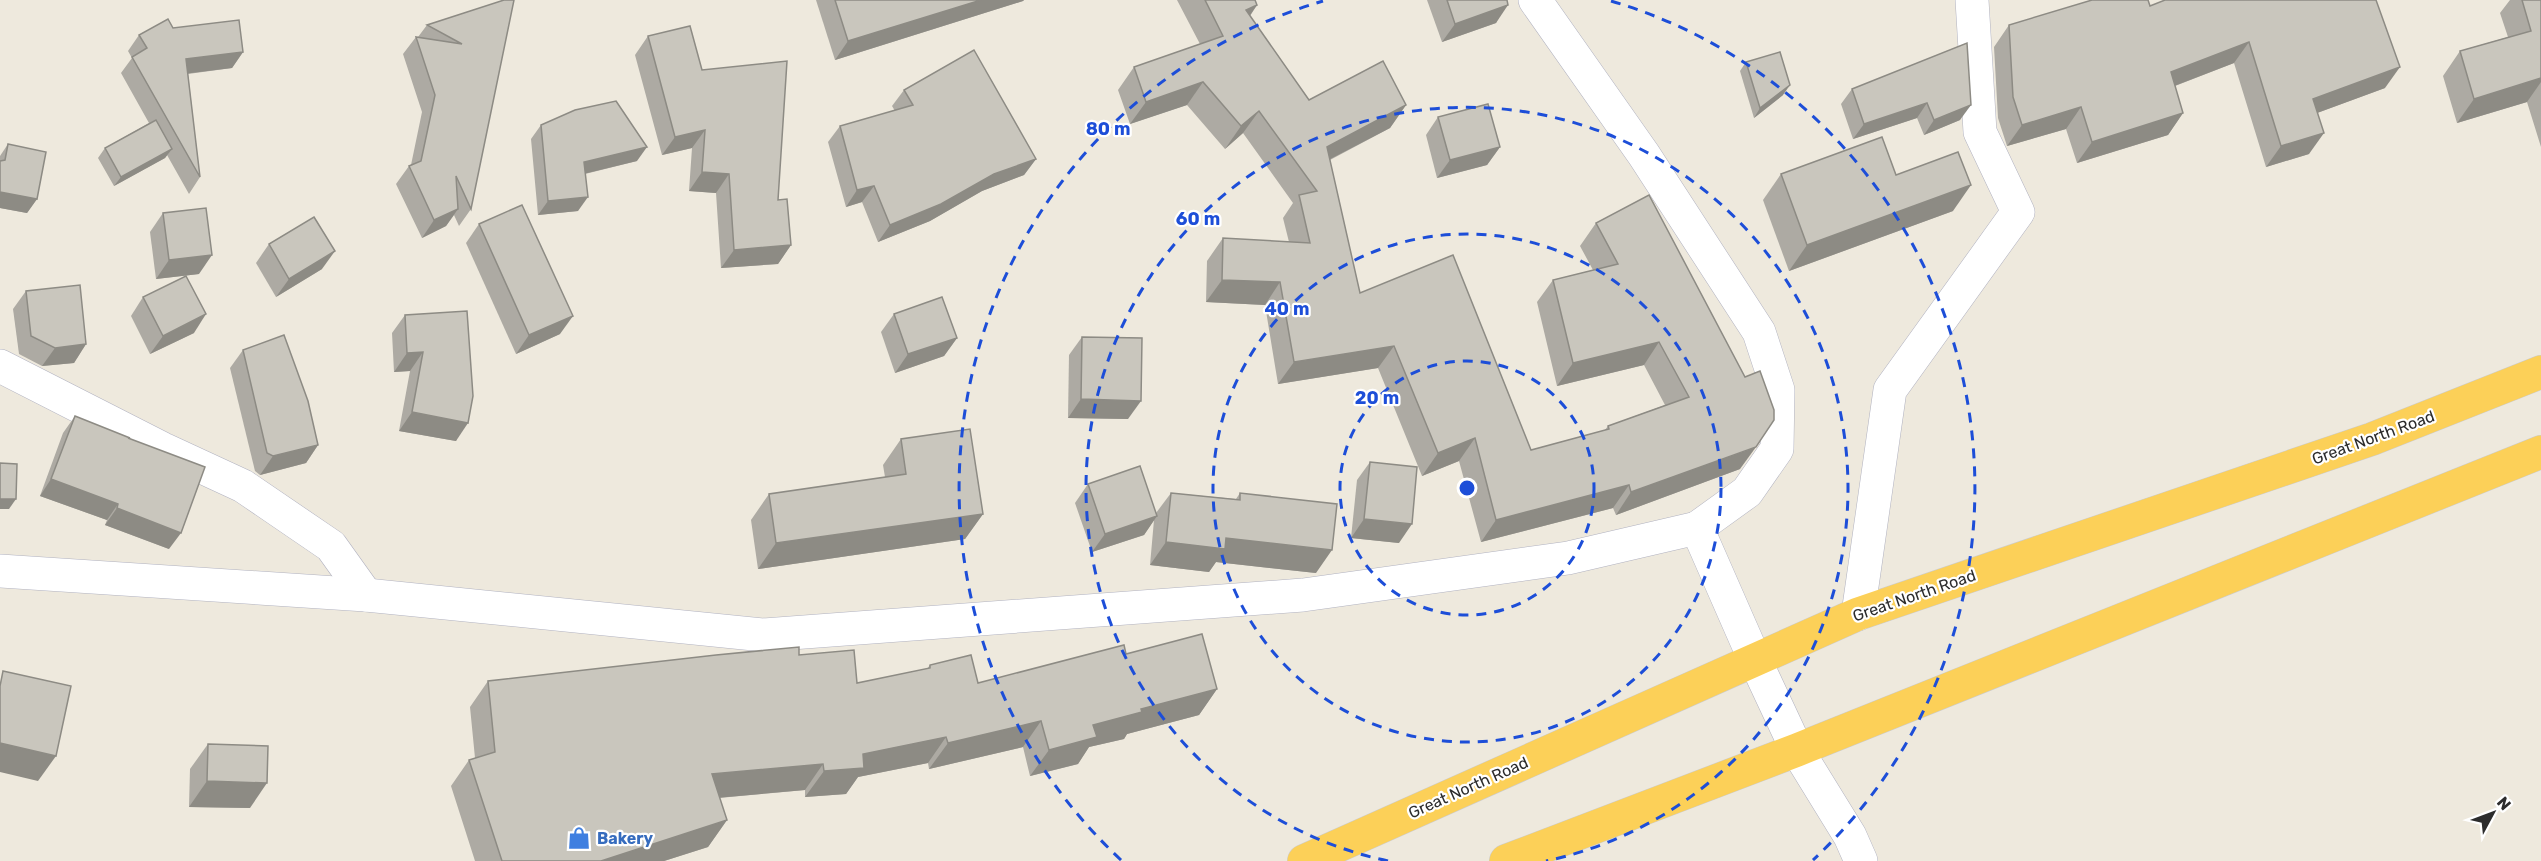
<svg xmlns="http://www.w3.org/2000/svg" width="2541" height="861" font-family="Rubik,sans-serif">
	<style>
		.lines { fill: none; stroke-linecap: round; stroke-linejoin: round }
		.minor-casing { stroke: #b1b2c0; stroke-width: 34 }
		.secondary-casing { stroke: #b1b2c0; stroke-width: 34 }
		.trunk-casing { stroke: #ccc; stroke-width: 34 }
		.minor { stroke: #fff; stroke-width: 33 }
		.secondary { stroke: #fff; stroke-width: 33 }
		.trunk { stroke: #fcd058; stroke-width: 33 }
		.wall { fill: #adaaa3 }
		.shaded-wall { fill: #8d8b84 }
		.building { fill: #c9c6bd; stroke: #8d8b84; stroke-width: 1.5 }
		.ring { fill: none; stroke: #1d4ed8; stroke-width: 3; stroke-dasharray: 10 8 }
		.labels { text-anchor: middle; stroke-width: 4.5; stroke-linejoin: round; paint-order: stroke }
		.street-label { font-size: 16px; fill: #2c2c2c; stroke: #fff }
		.shop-label { font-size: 16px; font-weight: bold; fill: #366cbe; stroke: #fff; text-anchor: start }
		.centre { fill: #1d4ed8; stroke: #fff; stroke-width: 3 }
		.ring-label { font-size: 18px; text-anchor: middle; font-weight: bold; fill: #1d4ed8; stroke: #fff; stroke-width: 4.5; stroke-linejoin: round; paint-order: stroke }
	</style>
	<rect width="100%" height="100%" fill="#eee9dd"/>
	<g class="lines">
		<g class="minor-casing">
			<g id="minor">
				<polyline points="1535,0 1644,155 1759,332 1778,390 1777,449 1747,492 1697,528"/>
				<polyline points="0,366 163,449 243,486 331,546 366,595"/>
				<polyline points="0,571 366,595 764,635 1303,595 1568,558 1697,528 1754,658"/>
				<polyline points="1858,614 1890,390 2018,212 1980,132 1972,0"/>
			</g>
		</g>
		<g class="secondary-casing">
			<polyline id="secondary" points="1754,658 1797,750 1850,836 1861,861"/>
		</g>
		<g class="trunk-casing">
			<g id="trunk">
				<polyline points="1304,861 1858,614 2372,439 2541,372"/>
				<polyline points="1506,861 1797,750 2541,452"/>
			</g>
		</g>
		<use href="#minor" class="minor"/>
		<use href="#secondary" class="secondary"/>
		<use href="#trunk" class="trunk"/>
	</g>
	<g class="wall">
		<polygon points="504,0 471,209 459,226 454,215 446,226 422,238 396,184 409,166 411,165 422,112 403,54 416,37 418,37 427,25"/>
		<polygon points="816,0 1024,0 1023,1 835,60"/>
		<polygon points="1177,0 1255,0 1257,5 1250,16 1309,100 1406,105 1390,128 1330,160 1360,293 1531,450 1605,430 1608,426 1665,405 1644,365 1557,386 1537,302 1553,280 1593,270 1580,246 1596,223 1740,469 1616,515 1613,508 1481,542 1459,461 1422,476 1378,368 1278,384 1265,305 1206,302 1207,261 1223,238 1289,242 1283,218 1293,203 1243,133 1225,149 1187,105 1130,124 1118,90 1134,67 1200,44"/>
		<polygon points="1427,0 1507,0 1496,23 1442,42"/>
		<polygon points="2510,0 2541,0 2541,147 2527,102 2457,123 2443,76 2460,51 2508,37 2500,13"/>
		<polygon points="2150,6 2385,88 2317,113 2309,154 2266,167 2234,63 2175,86 2183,113 2168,135 2077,163 2066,129 2007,146 1998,118 1994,47 2009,25"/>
		<polygon points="173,28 243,52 232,68 188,74 200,177 189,194 167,155 165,158 114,186 98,158 105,148 149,123 121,73 132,58 128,51 139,35"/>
		<polygon points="648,36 702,70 778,200 791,245 778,264 721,268 716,193 689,191 692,148 662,155 635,55"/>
		<polygon points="1967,43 1960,120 1924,135 1917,118 1853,139 1841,104 1852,89"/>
		<polygon points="1746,62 1783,95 1754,118 1740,71"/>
		<polygon points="904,90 1036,159 1024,175 982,191 930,221 878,242 862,202 846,207 828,142 840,126 895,111 892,106"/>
		<polygon points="1438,117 1500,147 1487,165 1437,178 1426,135"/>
		<polygon points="541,125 637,161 585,174 578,211 538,215 531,139"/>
		<polygon points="8,144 37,199 27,213 0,208 0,156"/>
		<polygon points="1781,174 1896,175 1953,211 1789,271 1763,200"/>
		<polygon points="163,213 199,274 156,279 150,232"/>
		<polygon points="479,224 560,334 516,354 466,243"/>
		<polygon points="269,244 322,269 276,297 256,263"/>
		<polygon points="26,291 86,344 74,363 42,366 19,354 13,309"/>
		<polygon points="143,297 194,333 150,354 131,316"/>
		<polygon points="894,314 957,338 944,356 895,373 881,332"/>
		<polygon points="405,315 473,396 456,441 399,431 410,371 394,372 392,333"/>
		<polygon points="1082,337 1128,419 1068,418 1069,355"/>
		<polygon points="243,350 318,445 306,463 260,475 255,471 230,368"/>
		<polygon points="75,416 129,439 169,549 105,525 107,520 40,496 63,433"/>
		<polygon points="901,439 983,514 965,539 758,569 751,520 769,494 885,477 883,465"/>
		<polygon points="1370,462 1399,543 1351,538 1357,480"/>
		<polygon points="1088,484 1156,513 1171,493 1236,499 1240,493 1316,573 1216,562 1209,572 1150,565 1154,520 1144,535 1092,552 1075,503"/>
		<polygon points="1126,654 1217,689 1199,715 1127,734 1124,739 1089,747 1078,764 1030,776 1023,747 929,769 928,763 858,777 846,794 805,797 805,790 719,798 727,820 708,847 664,861 475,861 451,786 469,760 475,758 470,707 488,681 799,655 857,683 927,669 930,665 978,683"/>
		<polygon points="208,744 250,808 189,807 190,769"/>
	</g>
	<g class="shaded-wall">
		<polygon points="981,0 1024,0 1023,1 835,60 848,41"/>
		<polygon points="1257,5 1242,27 1246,10"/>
		<polygon points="1508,5 1496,23 1442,42 1455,24"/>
		<polygon points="2249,42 2234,63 2156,93 2171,72"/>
		<polygon points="243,52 232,68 175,75 186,59"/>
		<polygon points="2400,67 2385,88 2298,120 2313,99"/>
		<polygon points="2541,78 2541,82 2527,102 2457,123 2474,99"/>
		<polygon points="1203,82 1187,105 1130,124 1146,102"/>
		<polygon points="1790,85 1783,95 1754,118 1760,108"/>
		<polygon points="1927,103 1917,118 1853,139 1864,124"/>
		<polygon points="1406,105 1390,128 1311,169 1327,147"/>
		<polygon points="1971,105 1960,120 1924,135 1934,120"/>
		<polygon points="2081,107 2066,129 2007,146 2022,125"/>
		<polygon points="1259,111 1243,133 1225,149 1241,126"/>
		<polygon points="2183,113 2168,135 2077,163 2092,142"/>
		<polygon points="705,130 692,148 662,155 675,137"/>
		<polygon points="2324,133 2309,154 2266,167 2281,146"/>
		<polygon points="647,147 637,161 575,176 584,162"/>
		<polygon points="1500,147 1487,165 1437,178 1450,160"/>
		<polygon points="172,149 165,158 114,186 121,177"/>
		<polygon points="1036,159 1024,175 982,191 930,221 878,242 890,225 994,174"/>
		<polygon points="702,172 729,174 716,193 689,191"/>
		<polygon points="1971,185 1953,211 1789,271 1807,245"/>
		<polygon points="874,186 862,202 846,207 857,190"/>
		<polygon points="0,192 37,199 27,213 0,208"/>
		<polygon points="588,197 578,211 538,215 548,201"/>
		<polygon points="458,209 446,226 422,238 434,220"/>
		<polygon points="791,245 778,264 721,268 734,250"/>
		<polygon points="335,251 322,269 276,297 289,279"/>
		<polygon points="212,255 199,274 156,279 169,260"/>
		<polygon points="1222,280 1280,282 1265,305 1206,302"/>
		<polygon points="206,314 194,333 150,354 163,336"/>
		<polygon points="573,316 560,334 516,354 529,335"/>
		<polygon points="957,338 944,356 895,373 908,354"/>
		<polygon points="1659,342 1644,365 1557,386 1573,363"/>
		<polygon points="86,344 74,363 42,366 55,348"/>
		<polygon points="1394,346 1378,368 1278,384 1294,362"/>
		<polygon points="423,352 410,371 394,372 407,353"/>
		<polygon points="1081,399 1141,401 1128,419 1068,418"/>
		<polygon points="412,412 468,423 456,441 399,431"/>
		<polygon points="1475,438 1459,461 1422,476 1438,453"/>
		<polygon points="318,445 306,463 260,475 273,456"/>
		<polygon points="1756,447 1740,469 1616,515 1631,492"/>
		<polygon points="51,479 118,504 107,520 40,496"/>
		<polygon points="1629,485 1613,508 1481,542 1496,520"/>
		<polygon points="0,499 16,499 9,509 0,509"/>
		<polygon points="117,508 181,533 169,549 105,525"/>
		<polygon points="983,514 965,539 758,569 776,543"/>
		<polygon points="1157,516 1144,535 1092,552 1105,534"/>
		<polygon points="1364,519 1412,524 1399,543 1351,538"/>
		<polygon points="1226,538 1332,550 1316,573 1216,562 1209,572 1150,565 1166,542"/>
		<polygon points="1217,689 1199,715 1127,734 1124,739 1089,747 1078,764 1030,776 1049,750 1093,725 1141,709"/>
		<polygon points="1041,721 1023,747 929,769 948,743"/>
		<polygon points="946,737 928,763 858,777 846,794 805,797 824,771 863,754"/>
		<polygon points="0,743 56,756 38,781 0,772"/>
		<polygon points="823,764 805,790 693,800 712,774"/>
		<polygon points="207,781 267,783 250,808 189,807"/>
		<polygon points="727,820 708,847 664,861 601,861"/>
	</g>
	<g class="building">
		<polygon points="504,0 514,0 471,209 456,176 458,209 434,220 409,166 421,161 435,95 416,37 462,44 427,25"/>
		<polygon points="835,0 981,0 848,41"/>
		<polygon points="1205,0 1255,0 1257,5 1246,10 1309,100 1383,61 1406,105 1327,147 1360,293 1453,255 1531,450 1609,429 1608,426 1689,397 1659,342 1573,363 1553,280 1618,264 1596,223 1649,195 1745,377 1760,371 1774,410 1774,420 1756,447 1631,492 1629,485 1496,520 1475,438 1438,453 1394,346 1294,362 1280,282 1222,280 1223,238 1310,243 1299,195 1317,191 1259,111 1241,126 1203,82 1146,102 1134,67 1223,36"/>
		<polygon points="1447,0 1507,0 1508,5 1455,24"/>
		<polygon points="2092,0 2148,0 2150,6 2165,0 2376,0 2400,67 2313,99 2324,133 2281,146 2249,42 2171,72 2183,113 2092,142 2081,107 2022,125 2013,97 2009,25"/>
		<polygon points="2522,0 2541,0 2541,78 2474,99 2460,51 2531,31"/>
		<polygon points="168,19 173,28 239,20 243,52 186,59 200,177 132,57 147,48 139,35"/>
		<polygon points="690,26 702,70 787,61 778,200 787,199 791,245 734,250 729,174 702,172 705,130 675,137 648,36"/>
		<polygon points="1967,43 1971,105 1934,120 1927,103 1864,124 1852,89"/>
		<polygon points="974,50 1036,159 994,174 941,204 890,225 874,186 857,190 840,126 913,105 904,90"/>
		<polygon points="1780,52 1790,85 1760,108 1746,62"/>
		<polygon points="616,101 647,147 584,162 588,197 548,201 541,125 575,110"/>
		<polygon points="1488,104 1500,147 1450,160 1438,117"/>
		<polygon points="156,120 172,149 121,177 105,148"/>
		<polygon points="1882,137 1896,175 1958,152 1971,185 1807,245 1781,174"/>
		<polygon points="8,144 46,152 37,199 0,192 0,161 5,160"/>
		<polygon points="522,205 573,316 529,335 479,224"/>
		<polygon points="206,208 212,255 169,260 163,213"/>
		<polygon points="314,217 335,251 289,279 269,244"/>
		<polygon points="186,276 206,314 163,336 143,297"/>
		<polygon points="80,285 86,344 55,348 31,336 26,291"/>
		<polygon points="942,297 957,338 908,354 894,314"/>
		<polygon points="467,311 473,396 468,423 412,412 423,352 407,353 405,315"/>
		<polygon points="284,335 308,401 318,445 273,456 267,453 243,350"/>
		<polygon points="1082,337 1142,338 1141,401 1081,399"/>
		<polygon points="75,416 130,438 128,438 205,467 181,533 117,508 118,504 51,479"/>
		<polygon points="970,429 983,514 776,543 769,494 906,474 901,439"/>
		<polygon points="1370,462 1417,467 1412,524 1364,519"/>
		<polygon points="0,463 17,464 16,499 0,499"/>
		<polygon points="1140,466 1157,516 1105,534 1088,484"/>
		<polygon points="1171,493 1240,500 1240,493 1337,504 1332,550 1226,538 1225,549 1166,542"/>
		<polygon points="1202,634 1217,689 1141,709 1142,712 1093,725 1097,737 1049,750 1041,721 948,743 946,737 863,754 864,768 824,771 823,764 712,774 727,820 601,861 502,861 469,760 495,752 488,681 716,655 799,647 799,655 854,650 857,683 930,668 930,665 971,655 978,683 1124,645 1126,654"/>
		<polygon points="3,671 71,686 56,756 0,743 0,686"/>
		<polygon points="208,744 268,746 267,783 207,781"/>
	</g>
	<g class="ring">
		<circle cx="1467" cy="488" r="127"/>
		<circle cx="1467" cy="488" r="254"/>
		<path d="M1388 861A381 381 0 1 1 1546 861"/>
		<path d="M1121 860A508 508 0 0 1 1323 1M1611 1A508 508 0 0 1 1813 860"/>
	</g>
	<defs>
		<g id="shop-bare" transform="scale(1.8)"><path d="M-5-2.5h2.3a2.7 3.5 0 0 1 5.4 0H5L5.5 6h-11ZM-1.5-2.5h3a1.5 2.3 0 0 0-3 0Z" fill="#3f7fe0" stroke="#fff" stroke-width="2.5" paint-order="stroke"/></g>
	</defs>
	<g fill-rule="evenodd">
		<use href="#shop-bare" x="579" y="838"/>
	</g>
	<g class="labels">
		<g class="street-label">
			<text transform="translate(2373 437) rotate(-20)" y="6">Great North Road</text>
			<text transform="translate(1914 595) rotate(-19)" y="6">Great North Road</text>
			<text transform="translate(1468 787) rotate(-24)" y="6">Great North Road</text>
		</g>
		<g class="shop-label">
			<text x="597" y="844">Bakery</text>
		</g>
	</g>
	<circle cx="1467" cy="488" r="9" class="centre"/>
	<g class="ring-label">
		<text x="1108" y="135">80 m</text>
		<text x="1198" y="225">60 m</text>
		<text x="1287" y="315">40 m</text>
		<text x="1377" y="404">20 m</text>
	</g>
	<g transform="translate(2493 813) rotate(49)" stroke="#ffffff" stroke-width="4.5" paint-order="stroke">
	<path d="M0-4.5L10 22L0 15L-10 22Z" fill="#2c2c2c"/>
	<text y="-9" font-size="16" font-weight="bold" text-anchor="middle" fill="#2c2c2c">N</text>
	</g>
</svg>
